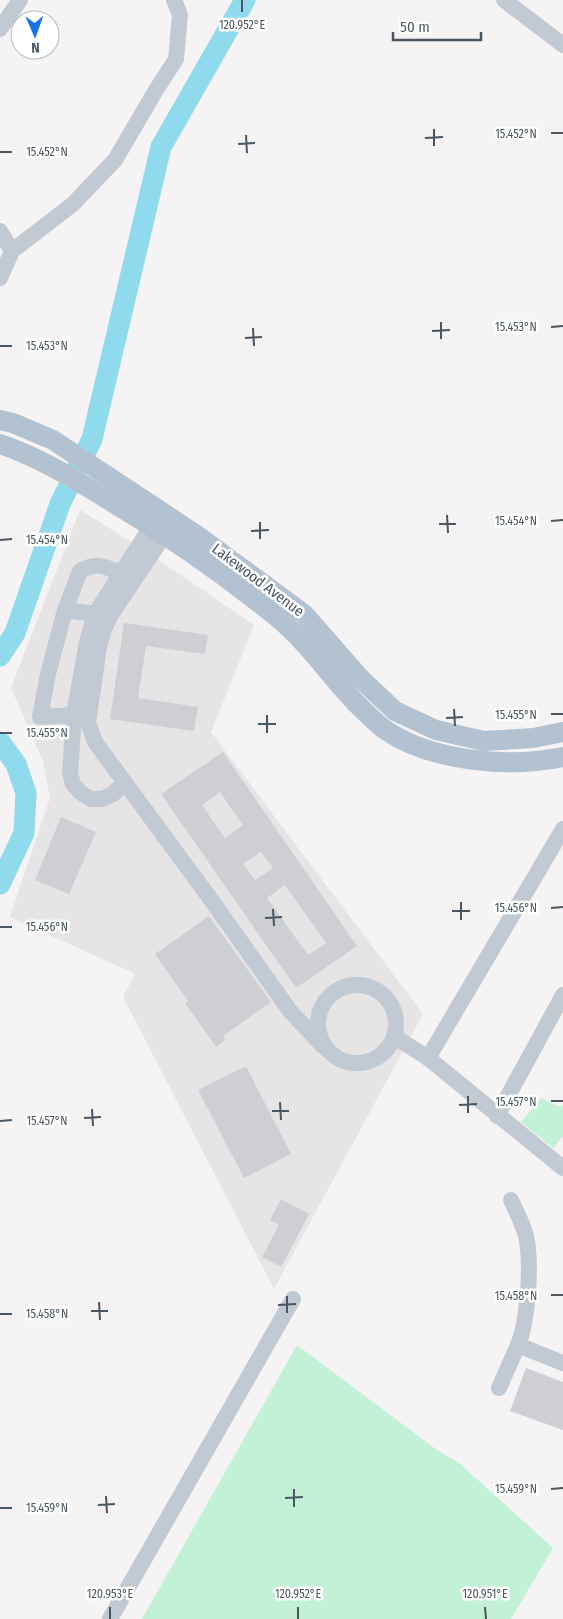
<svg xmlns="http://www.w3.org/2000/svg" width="563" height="1619" font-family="'Fira Sans Condensed',sans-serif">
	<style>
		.education { fill: #e6e4e5 }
		.green { fill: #c3f1d5 }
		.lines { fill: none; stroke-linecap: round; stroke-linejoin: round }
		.river { stroke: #90daee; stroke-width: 21 }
		.building { fill: #cdcfd5; fill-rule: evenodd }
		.minor { stroke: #c1cad2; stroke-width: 16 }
		.major { stroke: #b3c2d1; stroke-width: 20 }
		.ticks { fill: none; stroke: #4a5661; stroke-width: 2 }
		.labels { text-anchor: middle; stroke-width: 5; stroke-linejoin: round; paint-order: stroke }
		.street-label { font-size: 15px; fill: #4a5661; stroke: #fff }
		.ticks-label { font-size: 12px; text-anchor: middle; fill: #4a5661; stroke: #fff; stroke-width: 5; stroke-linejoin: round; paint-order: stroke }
	</style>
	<rect width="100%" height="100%" fill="#f5f3f3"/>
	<polygon class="education" points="80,510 138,546 254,625 211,732 423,1014 274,1289 123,997 135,974 10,917 50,798 43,761 11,688"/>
	<g class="green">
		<polygon points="541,1098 560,1107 563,1104 563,1136 553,1148 521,1122"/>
		<polygon points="297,1345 437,1450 459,1463 553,1548 511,1619 142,1619"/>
	</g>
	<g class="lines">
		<g class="river">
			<polyline points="0,656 15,633 60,504 92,439 161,147 245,0"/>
			<polyline points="0,742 16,764 26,793 24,833 0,884"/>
		</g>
	</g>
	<g class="building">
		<polygon points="124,623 208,635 205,654 146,646 138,698 198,707 194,731 110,719"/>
		<path d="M223,752L357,946L296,988L161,794ZM220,792L243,825L225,838L202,805ZM261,852L273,868L255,880L243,864ZM285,885L326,943L308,955L267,898Z"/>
		<polygon points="61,817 96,832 69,894 35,880"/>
		<polygon points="209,916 271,1002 223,1036 226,1040 216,1047 185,1003 188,1001 155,954"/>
		<polygon points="246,1066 291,1154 244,1178 198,1090"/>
		<polygon points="281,1199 309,1214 281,1267 262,1257 279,1225 270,1220"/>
		<polygon points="526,1368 563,1382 563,1430 510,1411"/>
	</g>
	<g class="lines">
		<g class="minor">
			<polyline points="504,0 563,45"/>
			<polyline points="0,29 20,0"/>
			<polyline points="0,231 12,251"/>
			<polyline points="0,278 12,251 73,204 115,160 156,90 176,59 180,15 174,0"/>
			<polyline points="165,534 112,613 104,629 99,647 88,723 95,742 212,901 290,1011 323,1046"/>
			<polyline points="65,610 95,614"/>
			<path d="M74,715L40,717L48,674L65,610L80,571C97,562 104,566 120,573"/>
			<polyline points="124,783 113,794 102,799 91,799 81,793 73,784 70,773 74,715 87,642 95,614 152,525"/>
			<circle cx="357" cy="1024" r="39"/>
			<polyline points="395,1037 428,1058 563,1168"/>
			<polyline points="428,1058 563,829"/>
			<polyline points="497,1116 563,995"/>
			<path d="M511,1200C516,1211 523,1224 526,1236C532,1263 528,1320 518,1345"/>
			<polyline points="499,1388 518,1345 563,1363"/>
			<polyline points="110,1619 293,1299"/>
		</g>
		<g class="major">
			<polyline points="0,420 13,423 53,440 198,536 304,614 361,679 395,711 436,730 484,741 533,738 563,732"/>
			<path d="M0,444C38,457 73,478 107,499C166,534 224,574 278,618C308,643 330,676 357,704C365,712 375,722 384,729C431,762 508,768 563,757"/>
		</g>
	</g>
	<path class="ticks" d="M242,0V12M434,129V146M551,133H563M246,135L247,153M425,138L443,137M238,144L255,143M0,152H12M441,322V339M551,327L563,326M253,328L254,346M432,331L450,330M245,338L262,337M0,346H12M447,515L448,533M551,521L563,520M260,522V539M439,524H456M251,531L269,530M0,540L12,539M454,709L455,726M551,714H563M267,715V733M446,718L463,717M258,724H276M0,733H12M461,902V920M551,908L563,907M273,909L274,926M452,911H470M265,918L282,917M0,927H12M468,1096V1113M551,1101H563M280,1102L281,1120M459,1105L477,1104M92,1109L93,1126M272,1111H289M84,1118L101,1117M0,1121L12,1120M551,1295H563M287,1296V1313M99,1302L100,1320M278,1305L296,1304M91,1311H108M0,1314H12M294,1489V1507M551,1489L563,1488M106,1496L107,1513M285,1498L303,1497M98,1505L115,1504M0,1508H12M110,1607V1619M298,1607V1619M485,1607L486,1619"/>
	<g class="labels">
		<g class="street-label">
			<text transform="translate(258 580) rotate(37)" y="5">Lakewood Avenue</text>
		</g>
	</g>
	<g class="ticks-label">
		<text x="242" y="29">120.952°E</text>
		<text x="516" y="138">15.452°N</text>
		<text x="47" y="156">15.452°N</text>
		<text x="516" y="331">15.453°N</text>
		<text x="47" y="350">15.453°N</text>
		<text x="516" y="525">15.454°N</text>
		<text x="47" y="544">15.454°N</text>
		<text x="516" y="719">15.455°N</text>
		<text x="47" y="737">15.455°N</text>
		<text x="516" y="912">15.456°N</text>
		<text x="47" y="931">15.456°N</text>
		<text x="516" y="1106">15.457°N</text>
		<text x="47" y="1125">15.457°N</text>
		<text x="516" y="1300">15.458°N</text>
		<text x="47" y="1318">15.458°N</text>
		<text x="516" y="1493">15.459°N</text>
		<text x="47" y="1512">15.459°N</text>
		<text x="110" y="1598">120.953°E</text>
		<text x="298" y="1598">120.952°E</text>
		<text x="485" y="1598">120.951°E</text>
	</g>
	<g transform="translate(35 35) rotate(178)"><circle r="24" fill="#ffffff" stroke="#b7bbc0"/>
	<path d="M0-4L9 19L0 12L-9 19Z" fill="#1a73e8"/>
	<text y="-8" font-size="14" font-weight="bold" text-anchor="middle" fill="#4a5661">N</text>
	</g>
	<path d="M393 32v8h88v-8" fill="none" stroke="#4a5661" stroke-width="2.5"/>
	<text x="400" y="32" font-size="15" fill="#4a5661" stroke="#ffffff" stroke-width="4" paint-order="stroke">50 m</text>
</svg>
